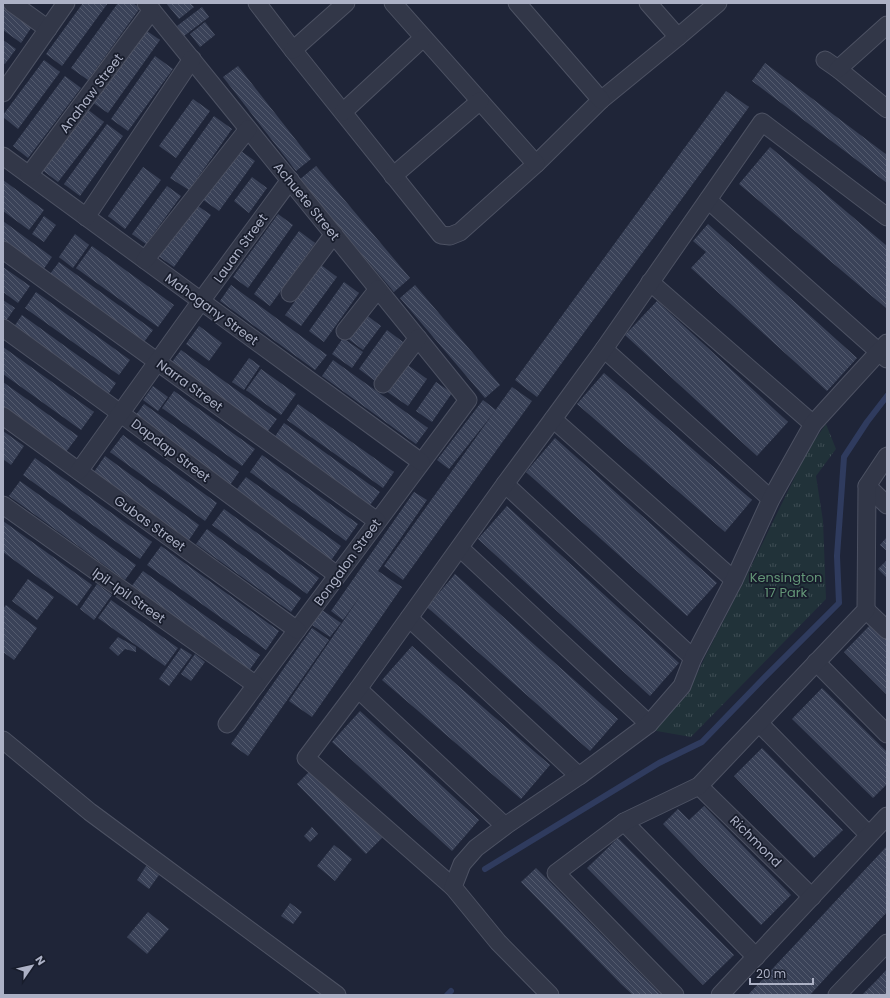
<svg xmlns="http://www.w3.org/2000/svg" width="890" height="998" font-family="Poppins,sans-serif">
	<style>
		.park { fill: url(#park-tufts) }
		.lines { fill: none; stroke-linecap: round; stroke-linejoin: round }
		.stream { stroke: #2f3b5e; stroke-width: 6 }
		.building { fill: url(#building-back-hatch) }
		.minor-casing { stroke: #4d5263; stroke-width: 19 }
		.minor { stroke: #323748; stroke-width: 17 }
		.labels { text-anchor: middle; stroke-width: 3.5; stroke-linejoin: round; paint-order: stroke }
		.street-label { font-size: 13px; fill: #acb1c5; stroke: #181d2c }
		.park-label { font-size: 13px; fill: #639677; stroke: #181d2c }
	</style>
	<defs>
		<pattern id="park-tufts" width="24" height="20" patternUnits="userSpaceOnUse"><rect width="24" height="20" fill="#213239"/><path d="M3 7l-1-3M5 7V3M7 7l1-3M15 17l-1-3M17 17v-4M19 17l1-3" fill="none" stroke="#3f4d54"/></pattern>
		<pattern id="building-back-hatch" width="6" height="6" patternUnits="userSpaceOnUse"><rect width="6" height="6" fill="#3a4258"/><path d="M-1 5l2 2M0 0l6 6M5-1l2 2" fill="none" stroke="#545b6e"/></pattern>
	</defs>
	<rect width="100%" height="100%" fill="#1f2538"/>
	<polygon class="park" points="826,424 836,449 816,476 823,521 826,599 691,737 651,730 687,695 706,655 744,581 809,448"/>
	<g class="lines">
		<g class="stream">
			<polyline points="485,869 659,763 702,742 762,680 839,603 837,556 844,457 867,422 887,396"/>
			<polyline points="447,995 451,991"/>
		</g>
	</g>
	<g class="building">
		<polygon points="83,3 108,3 62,66 46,54"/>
		<polygon points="118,3 133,3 140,8 88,80 71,68"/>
		<polygon points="166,3 190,3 194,7 179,19"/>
		<polygon points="3,5 33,25 21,43 3,30"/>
		<polygon points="202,7 209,17 184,36 177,26"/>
		<polygon points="205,22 215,35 200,47 190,34"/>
		<polygon points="144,29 160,40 108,113 92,102"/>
		<polygon points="3,40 16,49 5,64 3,63"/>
		<polygon points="155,56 173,69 128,131 111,119"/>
		<polygon points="44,60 60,72 18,129 3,117 3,115"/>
		<polygon points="765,63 887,155 887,183 752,81"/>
		<polygon points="238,66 311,159 296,171 223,77"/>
		<polygon points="65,76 81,88 28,158 13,146"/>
		<polygon points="726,91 749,107 537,397 515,380"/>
		<polygon points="193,99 210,111 176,158 159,146"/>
		<polygon points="87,109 104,122 58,182 41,169"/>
		<polygon points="214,116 232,129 189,190 170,178"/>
		<polygon points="107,124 123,136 80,196 64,184"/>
		<polygon points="770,147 887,246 887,306 886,308 739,184"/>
		<polygon points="238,149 255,161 219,211 202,199"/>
		<polygon points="316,166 410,278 394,292 299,180"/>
		<polygon points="143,167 161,180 125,229 108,216"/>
		<polygon points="252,177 267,188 249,213 234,201"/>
		<polygon points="3,180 44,210 29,230 3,211"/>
		<polygon points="167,186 181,196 146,244 132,234"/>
		<polygon points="195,204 211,215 174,267 158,256"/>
		<polygon points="278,214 293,225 248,288 233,277"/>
		<polygon points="44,216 56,225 44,242 32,234"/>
		<polygon points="3,221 52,257 41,273 3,246"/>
		<polygon points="708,224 857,358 827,391 691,268 706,252 693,241"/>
		<polygon points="299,231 315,243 270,306 254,294"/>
		<polygon points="75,234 89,245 73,268 59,257"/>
		<polygon points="92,246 174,305 158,327 76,268"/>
		<polygon points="59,262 153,330 141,346 47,278"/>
		<polygon points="321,265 337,277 301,326 285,315"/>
		<polygon points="3,267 30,286 18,303 3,292"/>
		<polygon points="344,282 359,293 324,342 309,331"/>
		<polygon points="231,285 327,355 315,370 220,301"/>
		<polygon points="415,285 500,385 485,398 400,298"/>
		<polygon points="36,292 130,360 119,375 25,308"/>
		<polygon points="3,300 15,308 3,325"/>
		<polygon points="657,301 788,422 757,456 625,335"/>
		<polygon points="365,314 381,326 363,350 347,338"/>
		<polygon points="22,315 116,383 105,399 11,331"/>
		<polygon points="199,326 222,343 209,361 186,344"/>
		<polygon points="387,330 403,342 375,381 359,369"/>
		<polygon points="343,338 363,352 352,368 332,354"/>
		<polygon points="3,347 94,412 81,430 3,374"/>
		<polygon points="181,350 277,419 265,435 169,366"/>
		<polygon points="249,358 260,366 244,390 232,382"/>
		<polygon points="333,360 428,428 416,444 322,376"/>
		<polygon points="405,363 427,379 408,406 386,391"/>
		<polygon points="261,369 296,394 281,415 246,390"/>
		<polygon points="604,373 752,500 725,532 577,404"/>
		<polygon points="3,382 78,436 66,452 3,407"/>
		<polygon points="436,382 452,393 432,422 416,411"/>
		<polygon points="153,386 168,397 158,411 143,400"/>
		<polygon points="512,387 532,401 403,580 384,566"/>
		<polygon points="174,391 255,449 242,466 162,408"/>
		<polygon points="483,400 496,410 449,469 437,460"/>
		<polygon points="144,404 239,472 228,488 133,419"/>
		<polygon points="298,404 394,472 383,488 287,420"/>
		<polygon points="284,423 380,492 367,509 272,441"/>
		<polygon points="3,431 24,446 11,465 3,459"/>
		<polygon points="123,435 217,503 205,521 110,452"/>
		<polygon points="555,438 717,583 687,616 526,472"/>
		<polygon points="262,455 358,524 346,541 250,472"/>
		<polygon points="105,456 199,525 189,540 94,472"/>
		<polygon points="35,458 152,542 140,559 23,475"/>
		<polygon points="246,477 341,546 330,562 234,493"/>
		<polygon points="20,481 136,565 125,580 9,496"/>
		<polygon points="414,492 427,500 378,571 402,587 312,717 289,701 361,595 343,620 331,611"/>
		<polygon points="507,506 679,663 650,696 478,539"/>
		<polygon points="224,509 319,578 307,594 212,525"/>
		<polygon points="3,521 92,585 77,606 3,552"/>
		<polygon points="207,529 301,598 291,612 196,544"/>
		<polygon points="887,537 887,551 880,545"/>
		<polygon points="161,546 279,631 266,650 147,565"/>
		<polygon points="887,560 887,578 878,569"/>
		<polygon points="143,571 260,655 248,672 131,587"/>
		<polygon points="455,574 618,719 590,751 427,607"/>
		<polygon points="28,579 54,597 37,620 12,601"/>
		<polygon points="97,584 112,595 94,620 80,609"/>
		<polygon points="111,600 178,648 165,666 98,618"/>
		<polygon points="6,605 37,628 14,660 3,652 3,609"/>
		<polygon points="322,610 341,623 330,637 312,625"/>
		<polygon points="873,622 887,636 887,695 844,652"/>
		<polygon points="312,628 329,640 248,756 231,744"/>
		<polygon points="118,637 136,647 136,652 125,649 118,656 109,648"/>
		<polygon points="412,646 550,765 521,799 382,680"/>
		<polygon points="181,648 192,655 169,686 159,679"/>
		<polygon points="195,654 205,662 191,681 181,674"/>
		<polygon points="822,688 887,752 887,784 873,798 792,719"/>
		<polygon points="360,711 479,820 452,851 332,742"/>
		<polygon points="762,748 843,830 814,858 734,776"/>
		<polygon points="313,768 382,838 366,854 297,784"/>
		<polygon points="704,806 791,895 761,925 663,824 678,809 689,820"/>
		<polygon points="312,827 318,834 310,842 304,836"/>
		<polygon points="618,838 734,955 703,985 587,868"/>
		<polygon points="334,845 352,859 335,881 317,866"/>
		<polygon points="887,846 887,912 830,973 810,995 748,995"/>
		<polygon points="146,866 159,875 149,889 137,880"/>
		<polygon points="536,868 547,879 661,995 633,995 621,984 521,882"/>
		<polygon points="290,903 302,912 293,924 281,916"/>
		<polygon points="148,912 169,929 147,954 127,937"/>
		<polygon points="887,969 887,995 862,995 878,979"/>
	</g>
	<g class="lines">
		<g class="minor-casing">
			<g id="minor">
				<polyline points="12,3 48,29"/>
				<polyline points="146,3 468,400 227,724"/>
				<polyline points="257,3 293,50 441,235 450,236 460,232 536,164 601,100 678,37 718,3"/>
				<polyline points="393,3 536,164"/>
				<polyline points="517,3 601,100"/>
				<polyline points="648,3 678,37"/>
				<polyline points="293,50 346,3"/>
				<polyline points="825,60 838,69 887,109"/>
				<polyline points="838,69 887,25"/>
				<polyline points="3,93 66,3"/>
				<polyline points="343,112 423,38"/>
				<polyline points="3,156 421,462"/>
				<polyline points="29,175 152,10"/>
				<polyline points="393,176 480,101"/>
				<polyline points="708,200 879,352 887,359"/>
				<polyline points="86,217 192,59"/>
				<polyline points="3,250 377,521"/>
				<polyline points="145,260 248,129"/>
				<polyline points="650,282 813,424"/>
				<polyline points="290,293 334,234"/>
				<polyline points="3,328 120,413 337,575"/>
				<polyline points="345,331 378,289"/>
				<polyline points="604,349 771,499"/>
				<polyline points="383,384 418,338"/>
				<polyline points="3,416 297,630"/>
				<polyline points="553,419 734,580"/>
				<polyline points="79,471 201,301 290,180"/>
				<polyline points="505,484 693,658"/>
				<polyline points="867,486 887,505"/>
				<polyline points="3,505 256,685"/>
				<polyline points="460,548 649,724"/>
				<polyline points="866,610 887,630"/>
				<polyline points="409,618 579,776"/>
				<polyline points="816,662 887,734"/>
				<polyline points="358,689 505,826"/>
				<polyline points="759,723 869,835"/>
				<polyline points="3,740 90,812 337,995"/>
				<polyline points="699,786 812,897"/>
				<polyline points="624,822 756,957"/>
				<polyline points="453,887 306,758 358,689 505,484 553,419 604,349 762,122 887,217"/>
				<polyline points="550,995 498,942 453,887 462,864 476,848 505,826 579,776 649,724 682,686 693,658 734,580 771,499 813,424 887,343"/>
				<polyline points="675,995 556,873 624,822 699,786 866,610 867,486 887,456"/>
				<polyline points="720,995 887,816"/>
				<polyline points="837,995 887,943"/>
			</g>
		</g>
		<use href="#minor" class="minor"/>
	</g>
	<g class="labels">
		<g class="street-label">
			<text transform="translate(91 93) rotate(-53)" y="5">Anahaw Street</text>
			<text transform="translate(307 201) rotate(51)" y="5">Achuete Street</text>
			<text transform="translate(240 248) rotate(-54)" y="5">Lauan Street</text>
			<text transform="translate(212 309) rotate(36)" y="5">Mahogany Street</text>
			<text transform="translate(190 385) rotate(36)" y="5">Narra Street</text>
			<text transform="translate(171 450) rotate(37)" y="5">Dapdap Street</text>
			<text transform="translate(150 523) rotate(36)" y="5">Gubas Street</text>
			<text transform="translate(347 562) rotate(-54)" y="5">Bongalon Street</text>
			<text transform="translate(129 595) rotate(35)" y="5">Ipil-Ipil Street</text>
			<text transform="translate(756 841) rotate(45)" y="5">Richmond</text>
		</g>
		<g class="park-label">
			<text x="786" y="582">Kensington<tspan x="786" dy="15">17 Park</tspan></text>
		</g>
	</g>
	<rect width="890" height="998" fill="none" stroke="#acb1c5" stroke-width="8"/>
	<g transform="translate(32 966) rotate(56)" stroke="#181d2c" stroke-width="3" paint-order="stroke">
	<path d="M0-3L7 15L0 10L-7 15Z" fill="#acb1c5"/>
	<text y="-6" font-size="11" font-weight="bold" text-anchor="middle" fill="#acb1c5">N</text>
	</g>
	<path d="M750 978v6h63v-6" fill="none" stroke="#acb1c5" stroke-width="2"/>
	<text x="756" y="978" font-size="12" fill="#acb1c5" stroke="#181d2c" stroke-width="3" paint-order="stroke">20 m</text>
</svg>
